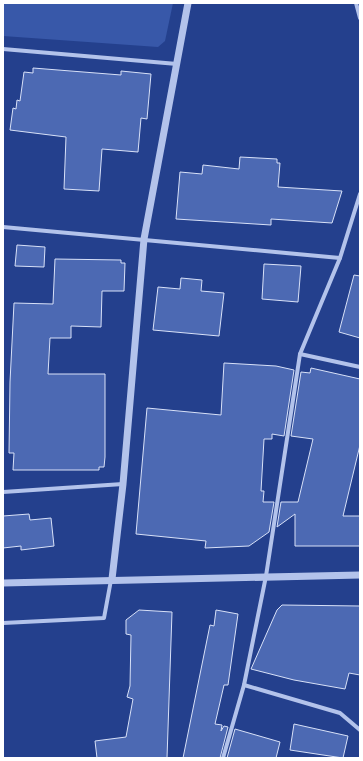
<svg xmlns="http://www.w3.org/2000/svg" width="363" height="761" viewBox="0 0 363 761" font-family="Commissioner,sans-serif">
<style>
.green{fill:#3858a9}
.building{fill:#4c69b3;stroke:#d8e1f8}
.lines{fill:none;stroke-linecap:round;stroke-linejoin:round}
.minor{stroke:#b3c3eb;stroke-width:4}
.tertiary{stroke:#b3c3eb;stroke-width:7}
</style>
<rect width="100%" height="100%" fill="#24408d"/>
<polygon class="green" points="3,3 173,3 165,41 158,47 3,36"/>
<g class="building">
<polygon points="33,68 121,75 121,71 151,74 147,119 141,118 138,152 102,149 99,191 64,189 66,137 10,130 13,108 16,109 17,100 20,101 24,72 33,73"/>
<polygon points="240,157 277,159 277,163 280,163 278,187 342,191 332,223 271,219 271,225 176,219 180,172 202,174 203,165 239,169"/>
<polygon points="17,245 45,247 44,267 15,266"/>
<polygon points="55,259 121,260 121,263 125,263 124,291 102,291 101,327 71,326 71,338 50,338 48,374 105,374 105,457 104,467 99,467 99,470 13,470 14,453 9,453 10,382 14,303 53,304"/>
<polygon points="264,264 301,266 298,302 262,299"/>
<polygon points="354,275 360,276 360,338 339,332"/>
<polygon points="181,278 202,280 201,291 224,293 219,336 153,330 158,287 180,289"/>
<polygon points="224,363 276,366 294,370 284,436 272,434 272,439 264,439 261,491 264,491 263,502 274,502 269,532 249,546 205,548 206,541 136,534 147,408 221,415"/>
<polygon points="311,368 360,379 360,445 343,516 360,516 360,546 295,546 295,514 277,527 281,502 298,502 313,439 291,436 301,372 310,373"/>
<polygon points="29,514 30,520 51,518 54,546 21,550 21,546 3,548 3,516"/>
<polygon points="282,605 360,606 360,675 349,673 345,689 294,680 251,669 277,610"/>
<polygon points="139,610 172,612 167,758 97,758 95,741 126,737 133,699 127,697 130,686 131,635 126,634 126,620"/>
<polygon points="216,610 238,614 228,685 224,685 215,724 222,725 221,731 224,726 228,727 220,758 183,758 210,625 214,626"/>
<polygon points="294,724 348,736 343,758 290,750"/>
<polygon points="235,729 280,742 276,758 227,758"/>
</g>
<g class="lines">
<g class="minor">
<polyline points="356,3 360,18"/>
<polyline points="3,49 177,64"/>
<polyline points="3,227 340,258"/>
<polyline points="300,354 360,367"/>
<polyline points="3,492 123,484"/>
<polyline points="3,623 104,618 111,580"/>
<polyline points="244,685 340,713 360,730"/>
<polyline points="223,758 244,685 266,576 300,354 340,258 360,194"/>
</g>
<g class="tertiary">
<polyline points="112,579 123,484 144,239 188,3"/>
<polyline points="3,583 360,575"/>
</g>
</g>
<rect width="363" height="761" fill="none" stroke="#ffffff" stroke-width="8"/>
</svg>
